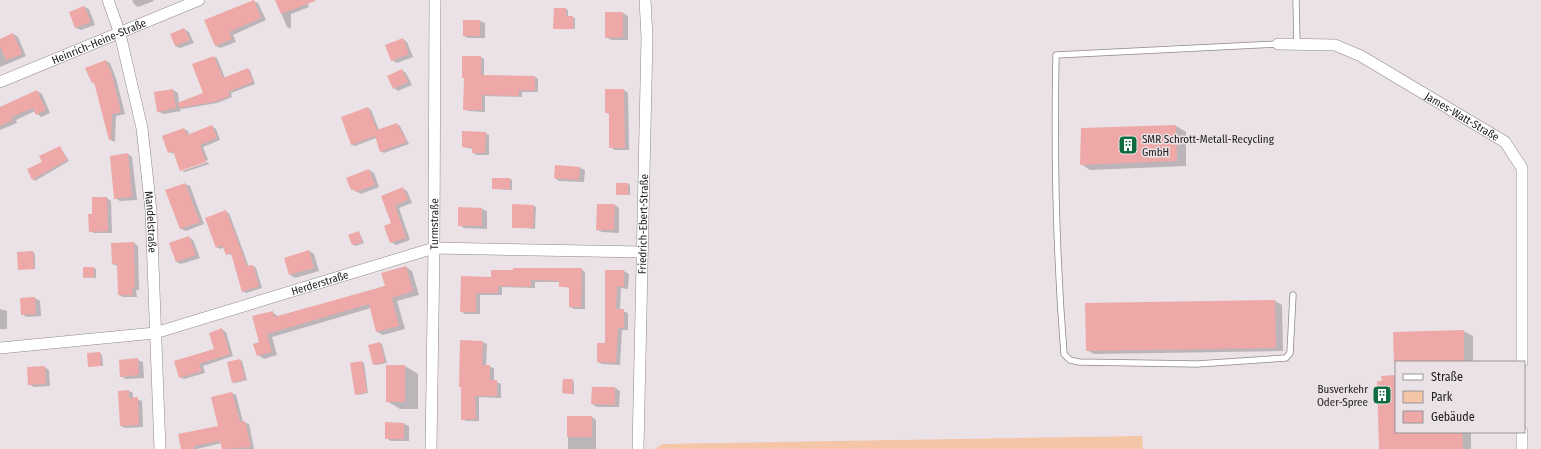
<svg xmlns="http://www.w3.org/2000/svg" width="1541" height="449" viewBox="0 0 1541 449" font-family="'Fira Sans Condensed',sans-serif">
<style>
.green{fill:#f5c5a7}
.shadow{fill:#0003}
.building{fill:#eea8a7}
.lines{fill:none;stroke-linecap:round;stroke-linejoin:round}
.service-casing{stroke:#8f888b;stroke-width:7}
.minor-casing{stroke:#8f888b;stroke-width:12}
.service{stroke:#fff;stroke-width:5.5}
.minor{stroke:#fff;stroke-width:11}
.labels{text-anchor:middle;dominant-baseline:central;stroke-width:3;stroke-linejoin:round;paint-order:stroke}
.street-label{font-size:11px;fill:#232021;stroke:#eae2e6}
.poi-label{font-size:11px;fill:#232021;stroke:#eae2e6;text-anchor:start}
</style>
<rect width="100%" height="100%" fill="#eae2e6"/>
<polygon class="green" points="1142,436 1143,449 654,449 663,444"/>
<g class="shadow">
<polygon points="132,0 153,0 154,1 138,7 134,4"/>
<polygon points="276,0 306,0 309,7 291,14 291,29 287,27"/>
<polygon points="253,1 258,3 266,20 233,35 236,42 220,48 216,46"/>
<polygon points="84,7 89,9 95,25 81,30 76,28 70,12"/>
<polygon points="566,9 568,10 568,17 575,18 575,29 554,28"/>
<polygon points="606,13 623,13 628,16 628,40 611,40 606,37"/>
<polygon points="480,21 485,23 485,38 468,38 464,36"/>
<polygon points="184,29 189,32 194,43 180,48 175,46"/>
<polygon points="13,34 18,37 26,56 0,67 0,40"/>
<polygon points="403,39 407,42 413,57 397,63 392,60"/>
<polygon points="214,57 217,58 225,78 247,69 250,70 255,84 231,93 232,97 217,103 182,109 180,108 181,111 163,114 158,111 173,90 178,93 179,104 204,94"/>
<polygon points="463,57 481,57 484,59 484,76 535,77 538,79 538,92 522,92 522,97 485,96 485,112 468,111 464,109 465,79 463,77"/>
<polygon points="106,61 110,63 116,78 125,114 116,116 115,142 110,140 95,84 93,83"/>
<polygon points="402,70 406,73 412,85 398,91 394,88"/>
<polygon points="624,90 628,93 629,150 615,150 610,147 610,115 606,112"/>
<polygon points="37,91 42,94 50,113 41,117 35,111 16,120 17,123 0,130 0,107"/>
<polygon points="368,108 371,110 379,130 397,124 400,126 409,144 384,153 381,151 376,138 355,146 352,145"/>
<polygon points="212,126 216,129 220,140 203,147 208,160 181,170 175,154 169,152 184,129 188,131 189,135"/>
<polygon points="1176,126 1186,132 1186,166 1090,170 1081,164 1082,129"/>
<polygon points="485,133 489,135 489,155 476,155 473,152 473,149 463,147"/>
<polygon points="60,147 69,161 35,181 33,179 28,170 43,162 40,156"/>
<polygon points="128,154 132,157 137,200 120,201 115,198"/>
<polygon points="208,162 209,164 185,172 182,171"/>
<polygon points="555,166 580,168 585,170 584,182 559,181 555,178"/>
<polygon points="369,170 374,173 379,187 361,194 352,189"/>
<polygon points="510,179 512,180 512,190 493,189"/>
<polygon points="185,184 190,186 204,224 186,231 181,229"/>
<polygon points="628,184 630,185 630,195 617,194"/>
<polygon points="402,188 407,191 412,203 399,208 410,240 396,245 391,242 392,224 382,196"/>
<polygon points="107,198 111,201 112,233 94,233 90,231"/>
<polygon points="615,205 619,208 619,233 602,232 597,230"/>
<polygon points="534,206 536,207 535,229 513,227"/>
<polygon points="459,208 482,209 487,211 487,229 464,228 459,225"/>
<polygon points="225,212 229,213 249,267 253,266 256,268 262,288 246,293 242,291 232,255 227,254 224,247 220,249 217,247"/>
<polygon points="359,232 364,243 355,246 353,244"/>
<polygon points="189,237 193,240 200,258 181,264 176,262"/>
<polygon points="134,243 138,246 139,290 136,290 137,297 123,297 119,295 118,266 112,264"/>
<polygon points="309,251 314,254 319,271 295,278 290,275"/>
<polygon points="33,252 35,254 35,269 19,269"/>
<polygon points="406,267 412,271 419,295 397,301 405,329 383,335 377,332 371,308 272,337 277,355 264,359 258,355 260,343 272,312 279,317 386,286"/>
<polygon points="94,268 96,269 96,278 84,277"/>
<polygon points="581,269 585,272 585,309 574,309 570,307 570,288 560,286 560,282 535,282 535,288 502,287 502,295 480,295 480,314 465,314 461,311 462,277 492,278"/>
<polygon points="606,271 624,271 629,274 628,289 621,288 620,310 628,313 628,330 622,330 620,365 602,364 598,362 606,344"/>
<polygon points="35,298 40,301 41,316 27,317 22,314"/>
<polygon points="1275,301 1282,305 1283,351 1094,354 1087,350"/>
<polygon points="0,309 7,311 7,329 0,329"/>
<polygon points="221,329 226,332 233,356 203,366 205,373 184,379 180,377 215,349"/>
<polygon points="1463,331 1473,336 1473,362 1396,362 1396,432 1471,432 1471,449 1380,449 1395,376 1394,333"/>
<polygon points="482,342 487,344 486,366 494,368 494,381 501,384 501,398 479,397 479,421 466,421 462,419"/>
<polygon points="380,343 382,344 387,363 376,365 374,364"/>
<polygon points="100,353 102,355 103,366 89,366 88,354"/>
<polygon points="138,360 143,362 144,378 126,379 121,376"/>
<polygon points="240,360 242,361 247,380 235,383 233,382"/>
<polygon points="362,362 364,363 368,393 358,395 356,394"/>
<polygon points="405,366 418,374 418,409 400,409 387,401"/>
<polygon points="44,367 49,370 50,386 34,387 29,384"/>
<polygon points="572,380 574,382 574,394 563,393"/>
<polygon points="615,388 620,391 619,407 597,407 592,404"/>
<polygon points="129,391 133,393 133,398 142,401 143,427 125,428 121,426"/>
<polygon points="232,393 236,395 243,422 249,424 254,449 223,449 222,443 197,449 182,449 220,427"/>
<polygon points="568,417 592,417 596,420 596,449 568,449"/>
<polygon points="386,423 404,424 409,426 409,441 391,441 386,438"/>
</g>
<g class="building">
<polygon points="254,0 261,18 229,32 232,39 215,46 204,20"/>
<polygon points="275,0 315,0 315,1 281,14"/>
<polygon points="84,6 91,22 75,28 69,12"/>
<polygon points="554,8 566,8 566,16 573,16 573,29 553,29"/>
<polygon points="605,12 623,12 623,37 605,38"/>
<rect x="463" y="20" width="17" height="16"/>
<polygon points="184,28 190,40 175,46 170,34"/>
<polygon points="13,33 22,54 6,60 0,46 0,39"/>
<polygon points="403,38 409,54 391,61 385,45"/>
<polygon points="214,56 223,78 248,68 253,82 228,92 230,96 214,102 179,108 177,103 203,93 192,64"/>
<polygon points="462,56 481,56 481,75 535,76 535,91 519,90 519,96 482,95 482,110 463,110 464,78 462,78"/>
<polygon points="106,60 112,75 121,112 112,114 111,140 109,140 94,82 92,83 85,68"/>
<polygon points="402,69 408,82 393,89 387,76"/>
<polygon points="173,89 176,108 157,112 154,92"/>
<polygon points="605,89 624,89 625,148 609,148 609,113 605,113"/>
<polygon points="37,90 46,110 36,115 33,108 11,117 13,120 0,126 0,107"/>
<polygon points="368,107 377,130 397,123 407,142 380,152 375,136 351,145 341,117"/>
<polygon points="212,125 217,138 200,145 206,162 180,171 173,151 168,153 162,136 184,128 187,135"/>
<polygon points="1176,125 1177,161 1080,165 1081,128"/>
<polygon points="462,131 486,132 485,153 472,153 472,148 462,147"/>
<polygon points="60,146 67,160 32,180 27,169 42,162 39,156"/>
<polygon points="128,153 132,197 114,199 110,156"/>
<polygon points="555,165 580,167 579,180 554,178"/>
<polygon points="369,169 375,185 355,192 354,189 351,190 346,178"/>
<rect x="492" y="178" width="18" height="11"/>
<polygon points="185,183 200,222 180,229 165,190"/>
<rect x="616" y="183" width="12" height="12"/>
<polygon points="403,187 408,200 395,205 406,238 390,243 384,226 391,223 381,196"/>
<polygon points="92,197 107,197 108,231 89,232 88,214 92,214"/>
<polygon points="512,204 534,205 533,228 512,228"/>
<polygon points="597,204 615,204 614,230 596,230"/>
<polygon points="458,207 482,208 482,226 458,226"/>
<polygon points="226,210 247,266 253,265 259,286 242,292 231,253 226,255 222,245 216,248 205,218"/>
<polygon points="359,231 362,242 352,245 348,235"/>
<polygon points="189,236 196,255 176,262 169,243"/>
<polygon points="134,242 135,288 132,288 133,295 118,295 117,264 112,264 111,243"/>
<polygon points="309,250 314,268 289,275 284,258"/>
<polygon points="33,251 34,269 18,270 17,252"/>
<polygon points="406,266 413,291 392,298 399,326 376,332 369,304 267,334 272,352 257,356 253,344 259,342 252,316 273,311 274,317 385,286 381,273"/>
<polygon points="83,267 94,267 94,277 83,278"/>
<polygon points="513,268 582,268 581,307 569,307 569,287 559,287 559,281 531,280 531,287 498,286 498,293 476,293 476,312 460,312 461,276 491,277 491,270 513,270"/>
<polygon points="605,270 624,270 624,287 617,286 616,309 624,309 624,328 618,328 616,363 597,362 597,343 605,343"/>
<polygon points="35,297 36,314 21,315 20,298"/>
<polygon points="1275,300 1276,348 1086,351 1085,303"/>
<polygon points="222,328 230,354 199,364 202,371 179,378 174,361 214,349 209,333"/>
<polygon points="1464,330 1464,362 1394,362 1393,332"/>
<polygon points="460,340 483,341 482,365 490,365 490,380 497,380 497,396 475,396 476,419 461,420 461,387 459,387"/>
<polygon points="380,342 385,362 373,365 368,345"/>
<polygon points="100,352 101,366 88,367 87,353"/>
<polygon points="138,358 139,375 120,377 119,360"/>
<polygon points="240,359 245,379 232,383 227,362"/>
<polygon points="362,361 367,392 355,395 350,363"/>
<rect x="386" y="365" width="19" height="37"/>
<polygon points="45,366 46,384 28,385 27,367"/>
<polygon points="1396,375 1396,432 1462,432 1463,449 1379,449 1377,381 1382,381 1381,376"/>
<polygon points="563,379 573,379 572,394 562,393"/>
<polygon points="592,387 615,387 615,405 591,404"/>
<polygon points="129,390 129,398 138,397 139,425 120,426 118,391"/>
<polygon points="232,392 240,422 245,421 251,447 222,449 220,441 194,446 194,449 181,449 178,434 218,426 211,397"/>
<rect x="567" y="416" width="25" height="21"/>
<polygon points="385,422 404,423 404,439 385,439"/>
</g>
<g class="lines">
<g class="service-casing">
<g id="service">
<polyline points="1296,0 1297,44"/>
<path d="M1278,44L1056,55C1054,154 1056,255 1064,354L1070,360L1079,362L1197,364L1286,358L1290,353L1293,295"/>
</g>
</g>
<g class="minor-casing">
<g id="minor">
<path id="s1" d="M108,0L120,34L142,128L151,211L160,449"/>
<path id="s2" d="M1278,44L1335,45L1361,56L1505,142L1522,168V362"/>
<path id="s3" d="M0,82L199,0"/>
<path id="s4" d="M0,348L155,333L434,248L642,252"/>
<path id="s5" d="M431,449L434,248L435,0"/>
<path id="s6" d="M638,449L647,37L645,0"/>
<polyline points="1522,449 1522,432"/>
</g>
</g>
<use href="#service" class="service"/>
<use href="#minor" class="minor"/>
</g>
<defs>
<g id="building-square" transform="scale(1)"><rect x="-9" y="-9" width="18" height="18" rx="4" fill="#0f6c41" stroke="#eae2e6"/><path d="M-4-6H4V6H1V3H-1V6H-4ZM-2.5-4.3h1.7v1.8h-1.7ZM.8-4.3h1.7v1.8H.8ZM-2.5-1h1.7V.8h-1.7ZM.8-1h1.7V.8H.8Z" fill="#fff"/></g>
</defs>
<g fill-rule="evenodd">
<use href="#building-square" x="1128" y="145"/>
<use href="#building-square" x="1382" y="395"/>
</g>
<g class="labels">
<g class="street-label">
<text stroke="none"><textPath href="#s3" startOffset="107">Heinrich-Heine-Straße</textPath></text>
<text stroke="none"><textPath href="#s2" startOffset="203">James-Watt-Straße</textPath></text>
<text stroke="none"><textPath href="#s1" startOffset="227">Mandelstraße</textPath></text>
<text stroke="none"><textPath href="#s6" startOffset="225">Friedrich-Ebert-Straße</textPath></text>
<text stroke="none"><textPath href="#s5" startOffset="225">Turmstraße</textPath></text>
<text stroke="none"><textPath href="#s4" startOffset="328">Herderstraße</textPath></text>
</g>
<g class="poi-label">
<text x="1142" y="139">SMR Schrott-Metall-Recycling<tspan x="1142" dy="13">GmbH</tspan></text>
<text x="1368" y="389" text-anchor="end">Busverkehr<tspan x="1368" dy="13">Oder-Spree</tspan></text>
</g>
</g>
<rect x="1395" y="361" width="130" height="72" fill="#eae2e6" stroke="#9a9497"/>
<rect x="1403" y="374" width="20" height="6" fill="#ffffff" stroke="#9a9497"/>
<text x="1431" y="381" font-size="12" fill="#232021">Straße</text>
<rect x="1403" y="391" width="20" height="12" fill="#f5c5a7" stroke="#9a9497"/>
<text x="1431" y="401" font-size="12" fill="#232021">Park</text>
<rect x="1403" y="411" width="20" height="12" fill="#eea8a7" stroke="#9a9497"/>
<text x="1431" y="421" font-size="12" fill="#232021">Gebäude</text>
</svg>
